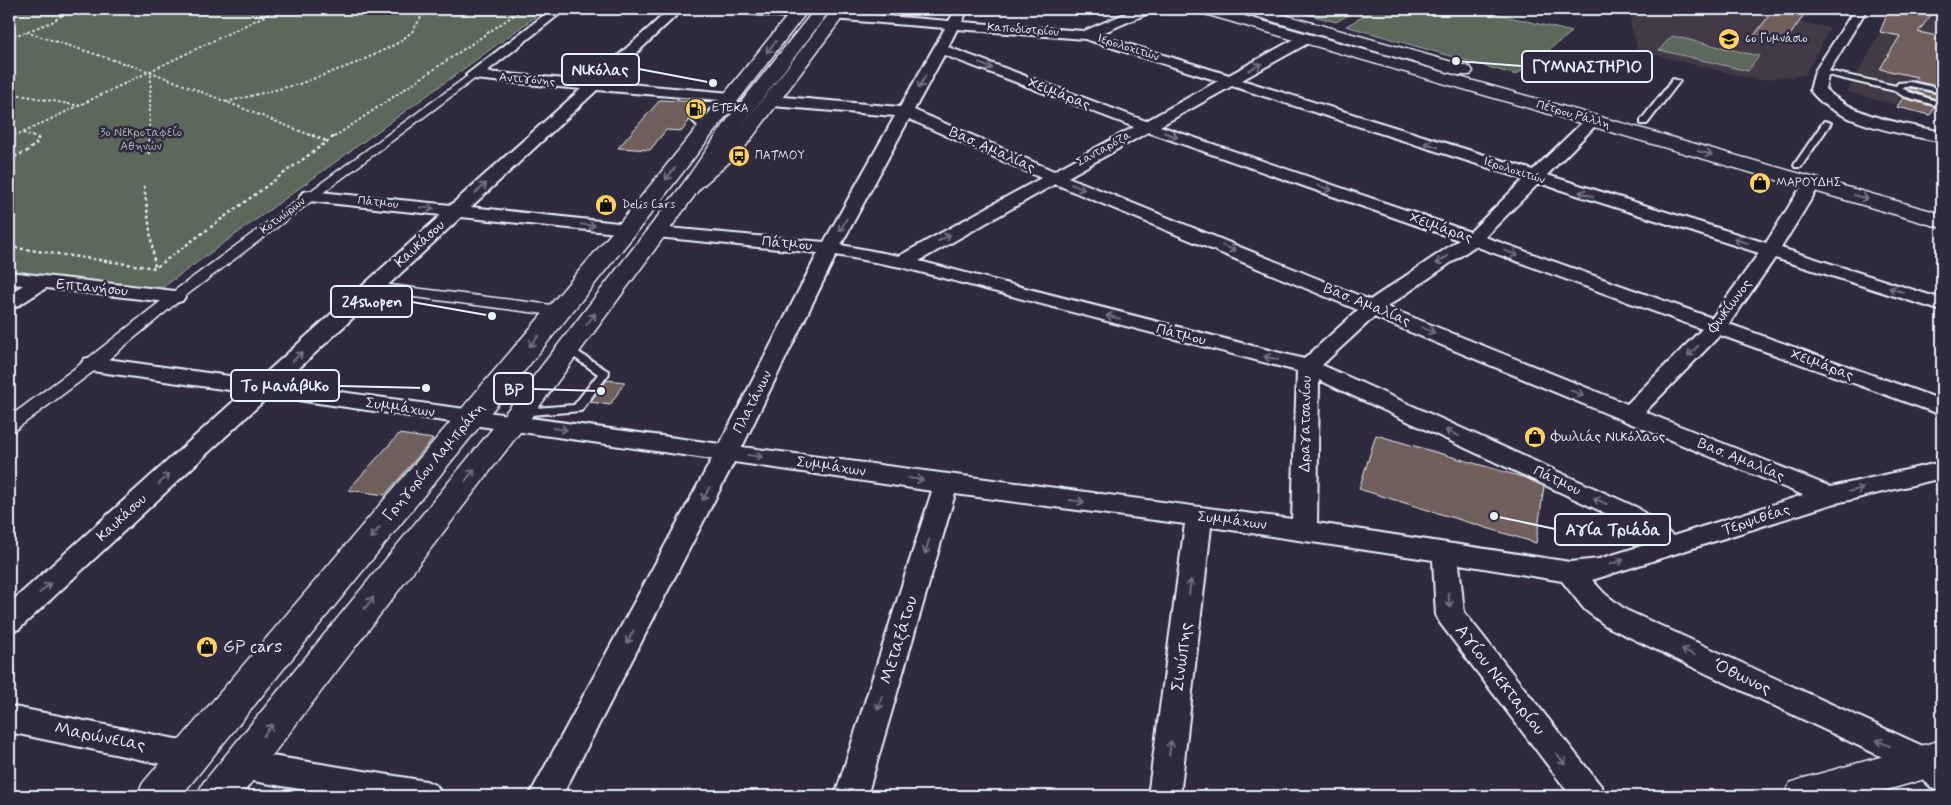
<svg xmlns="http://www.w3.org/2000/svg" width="1951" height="805" viewBox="0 0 1951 805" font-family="Mynerve,sans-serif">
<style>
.built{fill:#423a46}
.green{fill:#5c675b;stroke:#a2acaa}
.building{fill:#6f5e5c;stroke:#e8f1f8}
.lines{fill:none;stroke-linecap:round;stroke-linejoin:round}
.service-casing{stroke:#e8f1f8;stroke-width:4}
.pedestrian-casing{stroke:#e8f1f8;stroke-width:3}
.minor-casing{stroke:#e8f1f8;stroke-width:4}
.secondary-casing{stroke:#e8f1f8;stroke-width:3}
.primary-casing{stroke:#e8f1f8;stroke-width:3}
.path-far1{stroke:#e8f1f8;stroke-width:2;stroke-dasharray:2.5 2.5;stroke-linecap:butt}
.path{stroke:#e8f1f8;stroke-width:2.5;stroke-dasharray:3 3;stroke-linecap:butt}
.service{fill:#2f2a3d;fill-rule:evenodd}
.pedestrian{fill:#2f2a3d;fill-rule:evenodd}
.minor{fill:#2f2a3d;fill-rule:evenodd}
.secondary{fill:#2f2a3d;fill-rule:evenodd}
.primary{fill:#2f2a3d;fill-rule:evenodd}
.oneway{stroke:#70707e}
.labels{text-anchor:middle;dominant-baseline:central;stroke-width:5;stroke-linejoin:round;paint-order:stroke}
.far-street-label{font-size:12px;fill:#e8f1f8;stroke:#2f2a3d}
.far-poi-label{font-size:12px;fill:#e8f1f8;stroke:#2f2a3d;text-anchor:start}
.far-park-label{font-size:12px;fill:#b0bab9;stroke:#2f2a3d}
.street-label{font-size:15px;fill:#e8f1f8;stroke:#2f2a3d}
.poi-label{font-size:15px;fill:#e8f1f8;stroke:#2f2a3d;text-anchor:start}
.near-street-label{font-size:18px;fill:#e8f1f8;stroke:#2f2a3d}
.near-poi-label{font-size:18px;fill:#e8f1f8;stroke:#2f2a3d;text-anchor:start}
.leader{fill:none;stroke:#e8f1f8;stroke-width:2}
.callout-dot{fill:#e8f1f8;stroke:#2f2a3d;stroke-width:2}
.callout{fill:#2f2a3d;stroke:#e8f1f8;stroke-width:2}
.callout-label{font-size:16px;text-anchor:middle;font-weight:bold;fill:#e8f1f8}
</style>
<rect width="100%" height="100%" fill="#2f2a3d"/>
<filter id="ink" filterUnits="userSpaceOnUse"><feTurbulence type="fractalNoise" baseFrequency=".02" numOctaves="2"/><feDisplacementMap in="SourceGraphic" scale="10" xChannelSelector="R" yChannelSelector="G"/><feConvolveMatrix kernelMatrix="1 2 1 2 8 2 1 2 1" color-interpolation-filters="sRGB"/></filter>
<g filter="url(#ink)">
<g class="built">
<polygon points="1638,9 1742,9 1830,28 1805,75 1758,80 1638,51 1630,22"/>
<polygon points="1894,9 1942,15 1942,117 1847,92"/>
</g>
<g class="green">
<polygon points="9,9 546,9 155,293 9,271"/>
<polygon points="1287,9 1375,9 1364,15 1354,12 1336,22"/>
<polygon points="1376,9 1477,9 1572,32 1516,75 1346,26"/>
<polygon points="1672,36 1759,56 1748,71 1659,50"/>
</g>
<g class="building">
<polygon points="1774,9 1808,9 1784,44 1753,37"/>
<polygon points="1889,9 1904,9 1931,15 1918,32 1942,37 1942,87 1914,81 1917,77 1880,69 1900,36 1880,32"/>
<polygon points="1910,88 1942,95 1939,100 1910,90"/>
<polygon points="1903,98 1935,107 1930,115 1897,107"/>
<polygon points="660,100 702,102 682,131 666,130 650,150 618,148"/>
<polygon points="607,380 625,382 610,405 590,402"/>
<polygon points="399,434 433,439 385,495 348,490"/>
<polygon points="1376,435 1526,478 1544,486 1536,543 1359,489"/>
</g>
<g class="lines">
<g class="service-casing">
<g id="service">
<polygon points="1819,69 1896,86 1898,83 1910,82 1942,89 1942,93 1910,86 1902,88 1909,92 1942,103 1942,107 1903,96 1895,91 1819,73"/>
<polygon points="1673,79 1680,81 1647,124 1641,124 1641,120"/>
<polygon points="728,99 731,99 731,103 710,107 699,119 709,127 709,131 703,131 691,119 704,103"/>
<polygon points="1824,121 1831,123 1801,167 1795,167 1794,165"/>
<polygon points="569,346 608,371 609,373 608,375 581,411 518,416 516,413 518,410 522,409 574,405 598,374 565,351 564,349 565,347"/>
</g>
</g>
<g class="pedestrian-casing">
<g id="pedestrian">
<polygon points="473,72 479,75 477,77 180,300 98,368 15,430 9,432 9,417 86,360 170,294"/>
<polygon points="373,283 560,306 568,311 560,316 368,291 365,288"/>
</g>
</g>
<g class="minor-casing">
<g id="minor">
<path d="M552,9H566L486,72L590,81L670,9H683L606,82L731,93L738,97L731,101L597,90L471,207L627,224L633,225L636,229L633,233L627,234L461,217L282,384L720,444L818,253L657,237L651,236L648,232L651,228L657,227L824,242L895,116L772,106L764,101L772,96L900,107L945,28L831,19L830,16L831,13L836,12L949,21L956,9H968L962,22L1084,31L1136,9H1152L1151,12L1098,35L1229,75L1302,35H1312L1314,38L1312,41L1242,80L1533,170L1588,117H1598L1601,120L1598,123L1547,175L1766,243L1806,179H1818L1821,183L1781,248L1942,299V311L1775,258L1729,324L1942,400V415L1720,335L1645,412L1831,487L1942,462V478L1832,504L1592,580L1605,594L1626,610L1938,753L1942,757V791L1931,787L1916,773L1606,626L1585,610L1562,581L1459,564L1464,612L1601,786L1606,796H1571L1440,623L1436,615L1433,560L1211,527L1180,796H1148L1185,524L955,494L867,796H835L932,491L734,462L562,796H529L712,459L269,396L19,629L9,632V604L244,392L92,371L84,369L81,364L84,359L92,357L258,380L441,215L309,201L303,200L300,196L303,192L309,191L451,205L581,89L473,79L466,75ZM957,29L1085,39L1218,81L1146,121L948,47ZM944,55L1134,127L1054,171L914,110ZM1232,86L1524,179L1470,232L1160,126ZM909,119L1041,178L899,256L841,245ZM1148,132L1459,240L1370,300L1068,177ZM1539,183L1759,253L1712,318L1485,237ZM1055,184L1358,310L1304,359L919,261ZM1475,246L1702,329L1627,404L1387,307ZM836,255L901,267L1297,371L1292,519L742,447ZM1374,317L1803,495L1673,536L1638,508L1322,365ZM1319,380L1620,520L1648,544L1599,559L1570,562L1317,523Z"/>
<path d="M737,9C750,9 796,5 804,14L798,18L743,13Z"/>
<path d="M1855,9H1867L1829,71L1825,89C1856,118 1902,123 1942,132V142C1903,134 1834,124 1810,90L1815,71Z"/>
<polygon points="9,272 175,291 182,293 185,297 182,301 175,303 46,288 16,307 9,309 9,294 23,285 9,284"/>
<polygon points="9,706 191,742 202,746 207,756 202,766 191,770 9,732"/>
<polygon points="241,751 426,781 437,786 442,796 341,796 241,779 230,775 225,765 230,755"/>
</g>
</g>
<g class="secondary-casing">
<g id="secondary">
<polygon points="793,9 809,9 635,234 181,796 137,796 143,783 619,224"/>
<polygon points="833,9 849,9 742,151 700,188 530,419 241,796 197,796 203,783 510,407 686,180 728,143"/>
<polygon points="1239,9 1263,9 1470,67 1473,71 1470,75 1458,75 1241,12"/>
<polygon points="1942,740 1942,774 1866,796 1784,796 1790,783 1804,778"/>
</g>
</g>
<g class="primary-casing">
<g id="primary">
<polygon points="815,9 831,9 744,123 700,188 693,190 686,188 683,184 730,116"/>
<polygon points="1196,9 1220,9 1942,214 1942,228 1198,12"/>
</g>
</g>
<g class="path-far1">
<polyline points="72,10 86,9"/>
<polyline points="26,32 151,72 315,137"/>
<polyline points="9,38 52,22 72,9"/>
<polyline points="9,93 80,106"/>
<polyline points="226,102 299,84 359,62 396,44 412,32 426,9"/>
<polyline points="23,133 34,137"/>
<polyline points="9,136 22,133 279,9"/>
<polyline points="149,137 151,72"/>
<polyline points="334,137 523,9"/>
</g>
<g class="path">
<polyline points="312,135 326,141"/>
<polyline points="9,136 12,135"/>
<polyline points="149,154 149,135"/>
<polyline points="9,159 26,152 38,142 38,138 30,135"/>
<polyline points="144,186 155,268"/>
<polyline points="9,247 155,268 336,135"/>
</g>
<use href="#service" class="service"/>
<use href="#pedestrian" class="pedestrian"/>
<use href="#minor" class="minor"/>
<use href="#secondary" class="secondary"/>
<use href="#primary" class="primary"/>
</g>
<defs><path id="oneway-shaft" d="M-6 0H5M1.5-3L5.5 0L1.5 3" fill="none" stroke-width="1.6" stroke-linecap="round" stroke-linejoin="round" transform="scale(1.25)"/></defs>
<g class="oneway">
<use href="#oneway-shaft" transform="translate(771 47) rotate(129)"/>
<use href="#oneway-shaft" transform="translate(986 66) rotate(21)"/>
<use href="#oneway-shaft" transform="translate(1255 67) rotate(-29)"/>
<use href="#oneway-shaft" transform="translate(922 82) rotate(119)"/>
<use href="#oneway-shaft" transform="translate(1171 135) rotate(19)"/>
<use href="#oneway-shaft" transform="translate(1431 145) rotate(-162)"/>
<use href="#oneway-shaft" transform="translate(1705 153) rotate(16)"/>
<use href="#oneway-shaft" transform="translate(670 174) rotate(128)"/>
<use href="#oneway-shaft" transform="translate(1078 187) rotate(22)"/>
<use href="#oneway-shaft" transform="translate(481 188) rotate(-42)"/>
<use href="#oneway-shaft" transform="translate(1325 188) rotate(19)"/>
<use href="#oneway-shaft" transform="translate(1586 194) rotate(-163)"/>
<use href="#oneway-shaft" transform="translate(1861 197) rotate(16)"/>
<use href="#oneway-shaft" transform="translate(427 208) rotate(6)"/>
<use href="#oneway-shaft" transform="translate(588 225) rotate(6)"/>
<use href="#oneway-shaft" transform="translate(843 225) rotate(119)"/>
<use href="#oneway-shaft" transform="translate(944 238) rotate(-29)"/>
<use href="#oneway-shaft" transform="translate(1741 241) rotate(-163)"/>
<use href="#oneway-shaft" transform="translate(1229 248) rotate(22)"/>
<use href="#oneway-shaft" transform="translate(1511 253) rotate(20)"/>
<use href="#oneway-shaft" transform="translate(1442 260) rotate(146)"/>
<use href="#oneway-shaft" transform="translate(1896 290) rotate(-162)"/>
<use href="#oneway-shaft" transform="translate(1113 317) rotate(-166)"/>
<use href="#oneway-shaft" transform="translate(591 319) rotate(-53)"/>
<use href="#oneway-shaft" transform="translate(1428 330) rotate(23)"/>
<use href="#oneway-shaft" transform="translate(534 341) rotate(130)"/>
<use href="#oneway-shaft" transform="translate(1693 351) rotate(135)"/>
<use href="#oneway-shaft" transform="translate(297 357) rotate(-43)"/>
<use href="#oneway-shaft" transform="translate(1271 358) rotate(-166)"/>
<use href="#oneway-shaft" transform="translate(1577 393) rotate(23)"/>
<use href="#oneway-shaft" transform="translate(560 429) rotate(8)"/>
<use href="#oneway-shaft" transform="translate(1452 433) rotate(-155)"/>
<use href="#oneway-shaft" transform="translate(755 456) rotate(8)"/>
<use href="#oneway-shaft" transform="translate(470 475) rotate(-52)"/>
<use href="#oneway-shaft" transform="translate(164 479) rotate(-43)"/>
<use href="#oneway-shaft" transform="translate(916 479) rotate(8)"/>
<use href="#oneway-shaft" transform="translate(1856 490) rotate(-13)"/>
<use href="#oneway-shaft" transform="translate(706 494) rotate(118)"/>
<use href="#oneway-shaft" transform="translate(1077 501) rotate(7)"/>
<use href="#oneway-shaft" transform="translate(1600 501) rotate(-155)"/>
<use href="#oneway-shaft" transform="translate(375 533) rotate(130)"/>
<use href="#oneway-shaft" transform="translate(927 547) rotate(107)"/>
<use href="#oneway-shaft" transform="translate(1617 562) rotate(-19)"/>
<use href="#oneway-shaft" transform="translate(1190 587) rotate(-83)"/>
<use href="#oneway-shaft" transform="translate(45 588) rotate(-43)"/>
<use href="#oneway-shaft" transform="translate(1449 600) rotate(85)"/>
<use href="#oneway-shaft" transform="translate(369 603) rotate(-52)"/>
<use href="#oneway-shaft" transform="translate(630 637) rotate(118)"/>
<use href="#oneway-shaft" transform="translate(1688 652) rotate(-155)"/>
<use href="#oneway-shaft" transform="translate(880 703) rotate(107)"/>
<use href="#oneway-shaft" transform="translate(268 730) rotate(-52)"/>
<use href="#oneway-shaft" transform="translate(1883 743) rotate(-155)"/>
<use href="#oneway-shaft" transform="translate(1170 748) rotate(-83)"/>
<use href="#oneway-shaft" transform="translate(1561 759) rotate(52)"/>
</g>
</g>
<defs>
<g id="school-disc" transform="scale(1.125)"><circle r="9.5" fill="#ffd166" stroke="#2f2a3d"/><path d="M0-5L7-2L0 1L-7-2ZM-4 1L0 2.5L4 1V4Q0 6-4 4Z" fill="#111"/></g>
<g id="fuel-disc" transform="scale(1.125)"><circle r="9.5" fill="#ffd166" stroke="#2f2a3d"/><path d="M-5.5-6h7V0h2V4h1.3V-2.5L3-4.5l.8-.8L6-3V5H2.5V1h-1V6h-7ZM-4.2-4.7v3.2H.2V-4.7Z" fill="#111"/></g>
<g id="bus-disc" transform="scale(1.125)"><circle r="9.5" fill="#ffd166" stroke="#2f2a3d"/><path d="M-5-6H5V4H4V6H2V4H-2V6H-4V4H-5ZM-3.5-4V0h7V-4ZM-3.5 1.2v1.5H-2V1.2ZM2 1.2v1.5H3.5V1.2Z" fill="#111"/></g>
<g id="shop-disc" transform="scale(1.125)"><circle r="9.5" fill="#ffd166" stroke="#2f2a3d"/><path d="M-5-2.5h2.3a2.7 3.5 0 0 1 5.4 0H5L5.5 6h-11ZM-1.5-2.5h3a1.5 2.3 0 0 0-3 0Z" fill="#111"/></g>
</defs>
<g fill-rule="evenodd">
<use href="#school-disc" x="1729" y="39"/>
<use href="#fuel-disc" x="696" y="109"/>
<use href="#bus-disc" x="739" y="156"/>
<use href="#shop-disc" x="1760" y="183"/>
<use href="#shop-disc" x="606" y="205"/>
<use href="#shop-disc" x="1535" y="437"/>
<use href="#shop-disc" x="207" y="647"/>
</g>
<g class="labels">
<g class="far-street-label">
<text transform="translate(1023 30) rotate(4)">Καποδιστρίου</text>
<text transform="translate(1128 48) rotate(18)">Ιερολοχιτών</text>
<text transform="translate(527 80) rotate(5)">Αντιγόνης</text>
<text transform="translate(1573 115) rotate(16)">Πέτρου Ράλλη</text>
<text transform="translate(1104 149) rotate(-29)">Σανταρόζα</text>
<text transform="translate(1514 171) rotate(18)">Ιερολοχιτών</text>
<text transform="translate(378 203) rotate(6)">Πάτμου</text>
<text transform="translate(283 216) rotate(-37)">Κοτυώρων</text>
</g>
<g class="far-poi-label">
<text x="1745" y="39">6ο Γυμνάσιο</text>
<text x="712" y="109">ΕΤΕΚΑ</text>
<text x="755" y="156">ΠΑΤΜΟΥ</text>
<text x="1776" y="183">ΜΑΡΟΥΔΗΣ</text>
<text x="622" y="205">Delis Cars</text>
</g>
<g class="far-park-label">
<text x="141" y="133">3ο Νεκροταφείο<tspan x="141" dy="14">Αθηνών</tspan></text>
</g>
<g class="street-label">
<text transform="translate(1059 94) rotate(21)">Χειμάρας</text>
<text transform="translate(992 150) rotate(24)">Βασ. Αμαλίας</text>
<text transform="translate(1441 228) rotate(19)">Χειμάρας</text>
<text transform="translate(420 244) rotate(-43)">Καυκάσου</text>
<text transform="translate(787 244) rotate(5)">Πάτμου</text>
<text transform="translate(92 288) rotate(6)">Επτανήσου</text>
<text transform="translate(1367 305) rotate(22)">Βασ. Αμαλίας</text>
<text transform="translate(1730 306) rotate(-53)">Φωκίωνος</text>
<text transform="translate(1181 335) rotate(14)">Πάτμου</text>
<text transform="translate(1822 365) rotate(20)">Χειμάρας</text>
<text transform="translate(753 402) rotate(-63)">Πλατάνων</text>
<text transform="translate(400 408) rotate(8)">Συμμάχων</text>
<text transform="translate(1306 424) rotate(-89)">Δραγατσανίου</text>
<text transform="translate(1741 460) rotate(22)">Βασ. Αμαλίας</text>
<text transform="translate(434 462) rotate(-50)">Γρηγορίου Λαμπράκη</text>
<text transform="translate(831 467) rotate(8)">Συμμάχων</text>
<text transform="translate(1557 481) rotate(25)">Πάτμου</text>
<text transform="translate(122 518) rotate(-43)">Καυκάσου</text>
<text transform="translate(1756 520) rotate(-18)">Τερψιθέας</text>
<text transform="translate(1232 521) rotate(7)">Συμμάχων</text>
</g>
<g class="poi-label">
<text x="1551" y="437">Φωλιάς Νικόλαος</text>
</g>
<g class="near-street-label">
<text transform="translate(899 640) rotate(-73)">Μεταξάτου</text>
<text transform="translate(1182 657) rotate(-83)">Σινώπης</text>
<text transform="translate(1742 677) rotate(25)">Όθωνος</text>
<text transform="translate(1500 680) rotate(52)">Αγίου Νεκταρίου</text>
<text transform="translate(100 737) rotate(11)">Μαρώνειας</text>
</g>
<g class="near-poi-label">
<text x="223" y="647">GP cars</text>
</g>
</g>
<path class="leader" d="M1456 61L1522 66M713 83L639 69M492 316L412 302M426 388L339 386M601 391L533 389M1494 516L1555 529"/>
<g class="callout-dot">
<circle cx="1456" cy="61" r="5"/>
<circle cx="713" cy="83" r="5"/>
<circle cx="492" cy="316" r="5"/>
<circle cx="426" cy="388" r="5"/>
<circle cx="601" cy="391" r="5"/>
<circle cx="1494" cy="516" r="5"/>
</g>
<g class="callout">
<rect x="1522" y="51" width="130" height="31" rx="5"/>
<rect x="562" y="54" width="77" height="31" rx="5"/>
<rect x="331" y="286" width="81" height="31" rx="5"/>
<rect x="231" y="370" width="108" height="31" rx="5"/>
<rect x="494" y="373" width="39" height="31" rx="5"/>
<rect x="1555" y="514" width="115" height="31" rx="5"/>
</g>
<g class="callout-label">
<text x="1587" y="72">ΓΥΜΝΑΣΤΗΡΙΟ</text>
<text x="600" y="75">Νικόλας</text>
<text x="372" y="307">24shopen</text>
<text x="285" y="391">Το μανάβικο</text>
<text x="514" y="395">BP</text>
<text x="1613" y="535">Αγία Τριάδα</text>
</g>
<rect width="1951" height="805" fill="none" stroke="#2f2a3d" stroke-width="30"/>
<rect x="15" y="15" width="1921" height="775" fill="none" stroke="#e8f1f8" stroke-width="2" filter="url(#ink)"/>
</svg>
